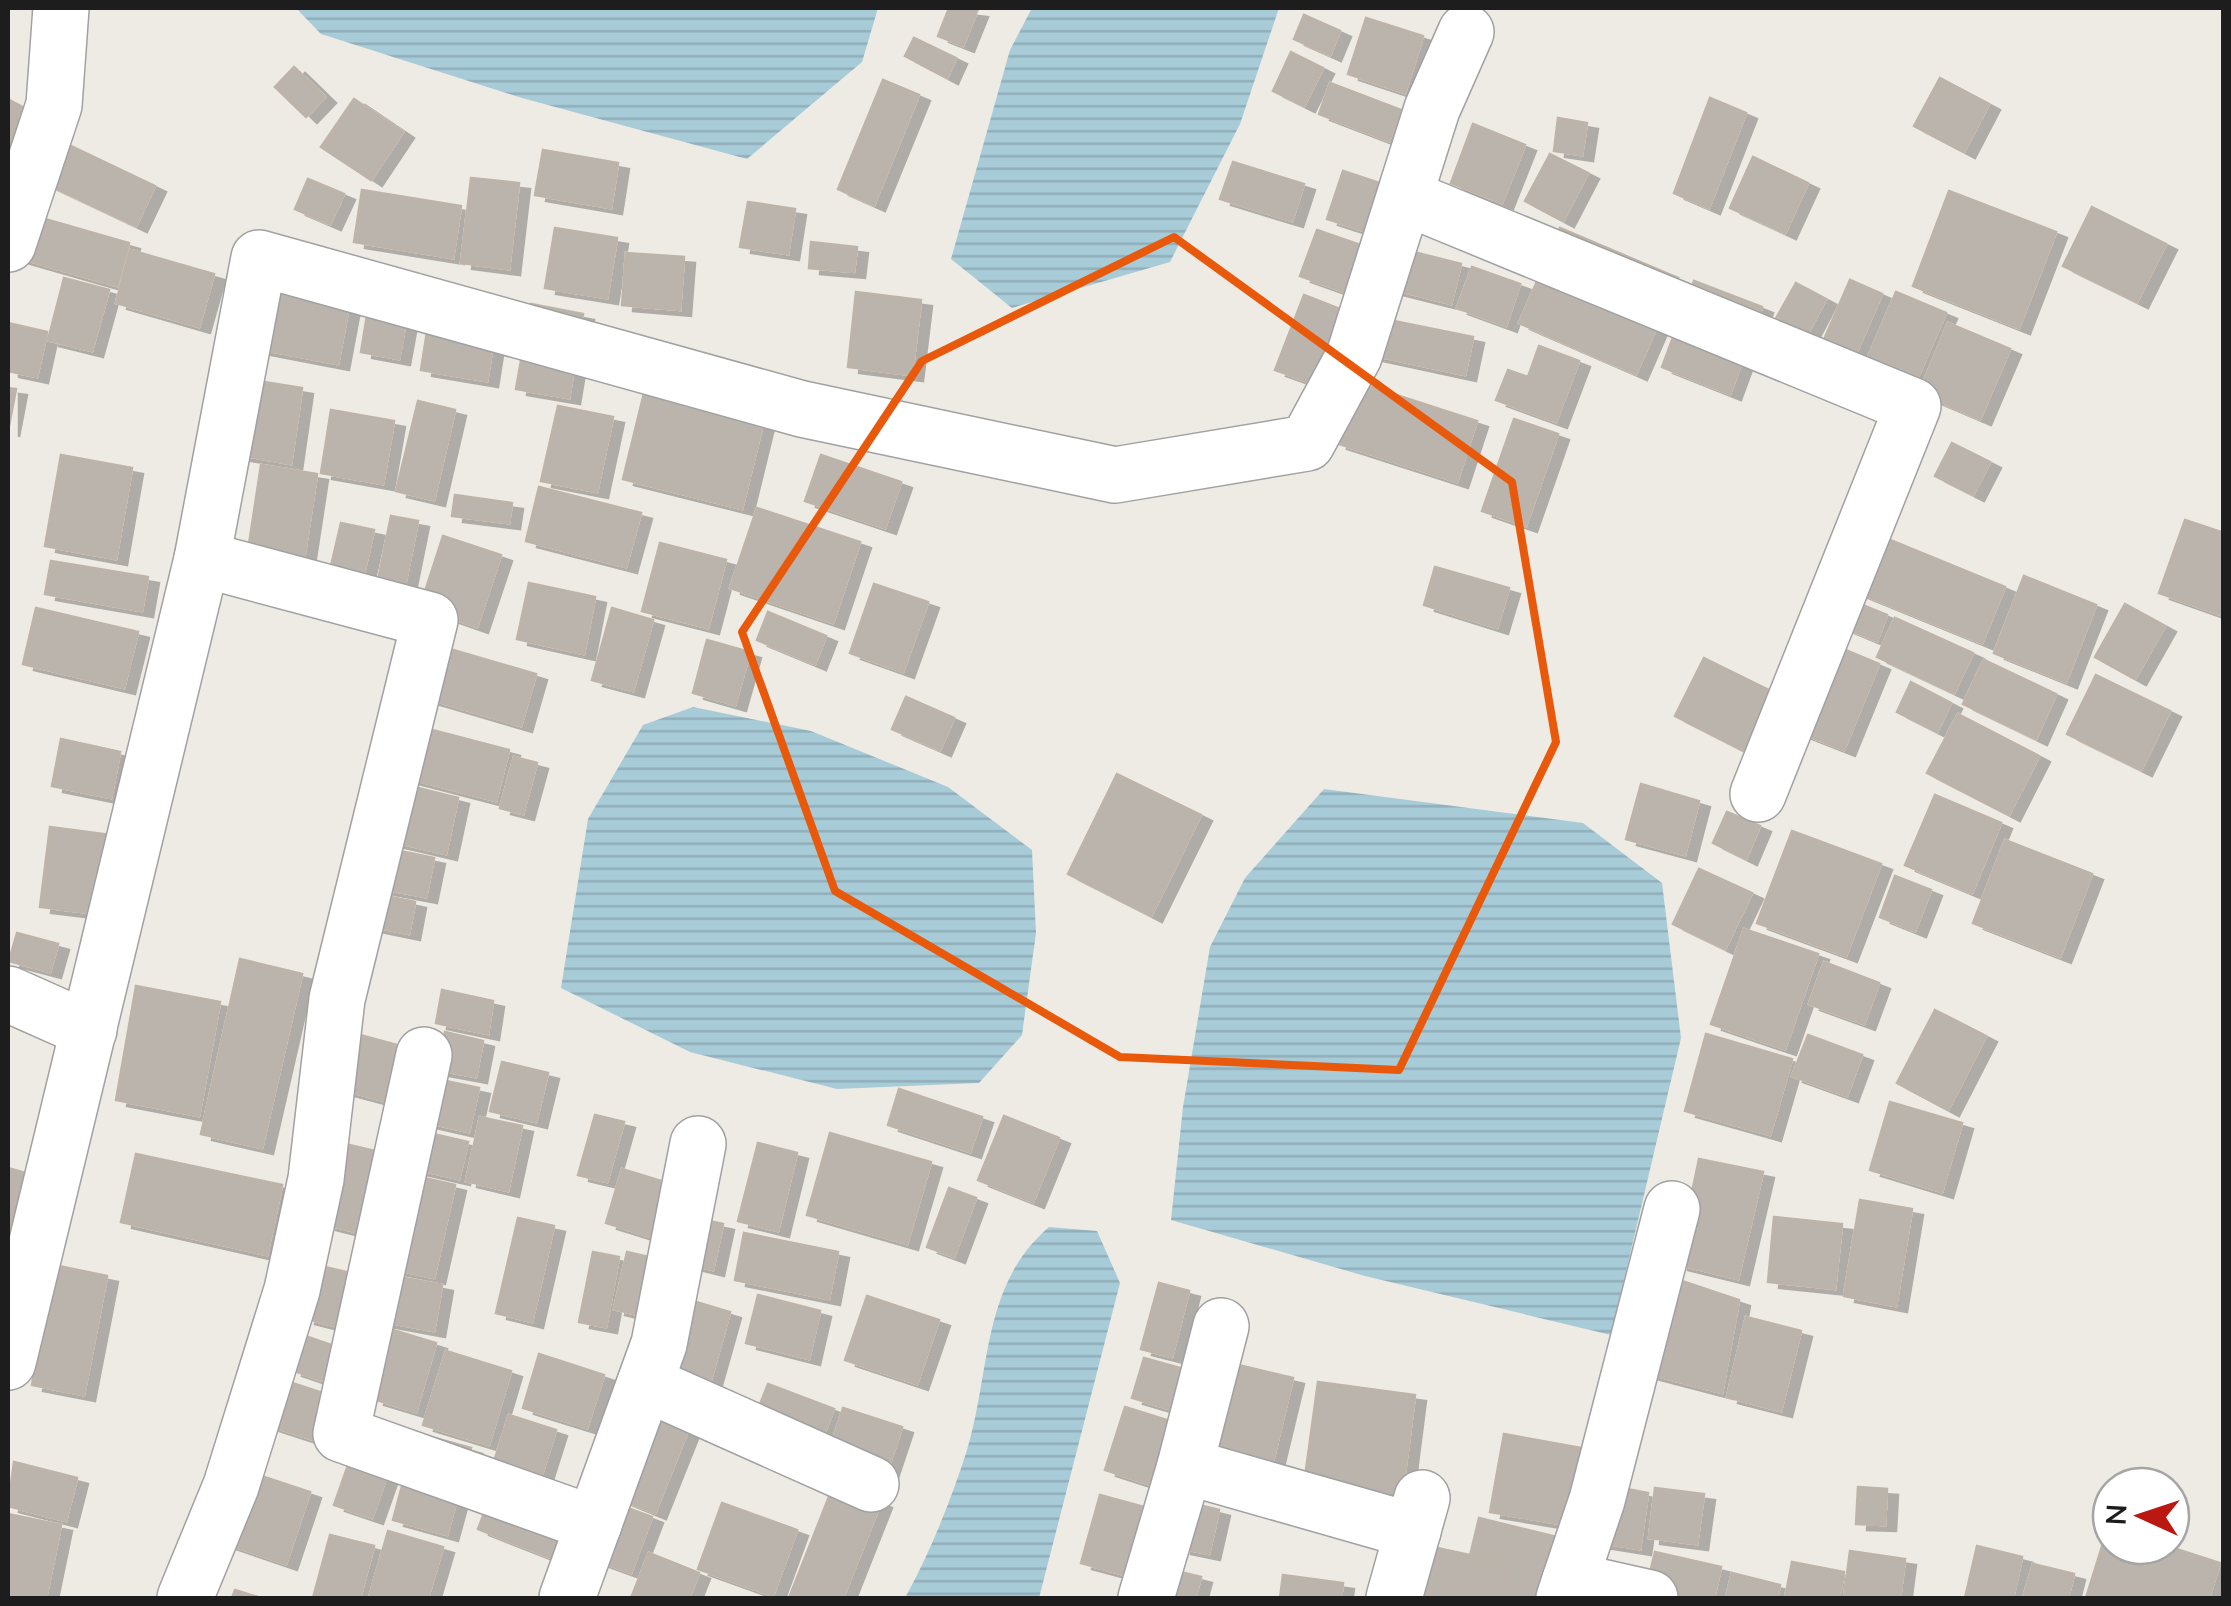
<svg xmlns="http://www.w3.org/2000/svg" width="2231" height="1606" viewBox="0 0 2231 1606" font-family="Mulish,sans-serif">
<style>
.water{fill:url(#water-rules)}
.building{fill:#bab4ad;stroke:#beb3a8;stroke-width:2.5;filter:url(#shadow)}
.lines{fill:none;stroke-linecap:round;stroke-linejoin:round}
.minor-casing{stroke:#a1a1a1;stroke-width:58}
.minor{stroke:#fff;stroke-width:55}
.marked{fill:none;stroke:#e8590c;stroke-width:8;stroke-linejoin:round}
</style>
<defs>
<pattern id="water-rules" width="6" height="5" patternUnits="userSpaceOnUse" patternTransform="scale(2.5)"><rect width="6" height="5" fill="#a8cbd8"/><path d="M0 2.5h6" fill="none" stroke="#90aeb9"/></pattern>
<filter id="shadow"><feDropShadow dx="11" dy="6" stdDeviation="0" flood-color="#0004"/></filter>
</defs>
<rect width="100%" height="100%" fill="#eeebe4"/>
<g class="water">
<polygon points="296,8 878,8 862,62 747,159 522,98 321,34"/>
<polygon points="1032,8 1279,8 1240,124 1170,262 1012,308 951,259 1010,50"/>
<polygon points="693,707 811,731 948,787 1032,850 1036,933 1022,1035 979,1083 837,1089 690,1052 561,988 588,819 643,725"/>
<polygon points="1324,789 1583,823 1662,883 1681,1038 1611,1335 1365,1276 1171,1220 1183,1107 1210,947 1245,878"/>
<path d="M1049,1227L1097,1231L1120,1283L1039,1598H905C930,1553 951,1500 967,1450C991,1371 981,1285 1049,1227Z"/>
</g>
<g class="building">
<polygon points="949,8 977,11 963,46 938,36"/>
<polygon points="1304,15 1340,31 1330,55 1294,39"/>
<polygon points="1366,18 1423,36 1405,93 1348,74"/>
<polygon points="914,38 956,58 947,78 905,56"/>
<polygon points="1291,52 1323,68 1304,106 1273,91"/>
<polygon points="294,67 325,97 306,117 275,87"/>
<polygon points="1940,78 1989,104 1964,152 1914,126"/>
<polygon points="883,80 919,95 874,205 838,189"/>
<polygon points="1330,83 1401,110 1389,141 1319,114"/>
<polygon points="1710,98 1746,113 1709,208 1674,193"/>
<polygon points="8,99 36,115 8,168"/>
<polygon points="354,99 403,132 371,180 321,147"/>
<polygon points="1558,118 1587,123 1582,155 1554,151"/>
<polygon points="1473,124 1525,145 1502,203 1451,183"/>
<polygon points="56,139 155,186 136,226 38,180"/>
<polygon points="543,150 618,163 611,208 535,195"/>
<polygon points="1550,154 1588,173 1563,221 1525,201"/>
<polygon points="1753,157 1808,183 1785,233 1730,208"/>
<polygon points="1233,162 1304,184 1292,221 1220,199"/>
<polygon points="1343,171 1383,184 1367,232 1327,219"/>
<polygon points="471,178 519,183 509,269 461,263"/>
<polygon points="308,179 344,194 330,224 295,209"/>
<polygon points="362,190 461,206 453,258 354,242"/>
<polygon points="1949,191 2056,232 2019,328 1913,286"/>
<polygon points="748,202 795,209 788,254 740,247"/>
<polygon points="2092,207 2166,244 2137,302 2063,266"/>
<polygon points="31,215 129,243 117,286 19,258"/>
<polygon points="555,228 617,238 607,298 545,288"/>
<polygon points="1560,228 1678,278 1636,374 1519,323"/>
<polygon points="1317,230 1372,249 1356,296 1300,276"/>
<polygon points="811,242 857,247 854,272 809,268"/>
<polygon points="1398,248 1461,264 1451,304 1388,288"/>
<polygon points="130,250 214,274 199,327 116,303"/>
<polygon points="626,253 684,257 680,310 622,305"/>
<polygon points="1472,267 1520,284 1506,326 1457,308"/>
<polygon points="64,278 109,290 92,351 48,340"/>
<polygon points="1850,280 1882,294 1854,358 1822,344"/>
<polygon points="1694,281 1762,307 1730,394 1662,367"/>
<polygon points="1796,283 1826,299 1801,346 1770,329"/>
<polygon points="273,285 350,300 338,364 260,349"/>
<polygon points="856,292 921,300 912,375 848,367"/>
<polygon points="1896,292 1946,313 1916,381 1867,360"/>
<polygon points="1304,295 1345,311 1317,385 1275,370"/>
<polygon points="370,297 409,304 399,359 361,352"/>
<polygon points="531,304 583,314 569,398 516,389"/>
<polygon points="431,306 497,318 487,381 421,370"/>
<polygon points="1379,318 1473,337 1465,375 1372,355"/>
<polygon points="8,323 47,332 37,377 8,371"/>
<polygon points="1948,323 2010,349 1980,419 1919,393"/>
<polygon points="1539,346 1579,361 1556,422 1496,400 1508,370 1528,377"/>
<polygon points="252,380 302,388 291,464 240,455"/>
<polygon points="1356,382 1477,421 1457,482 1336,443"/>
<polygon points="8,388 16,389 8,431"/>
<polygon points="644,393 763,423 742,509 623,479"/>
<polygon points="418,401 455,410 434,500 396,491"/>
<polygon points="558,406 613,417 597,492 541,481"/>
<polygon points="331,410 394,421 383,484 321,473"/>
<polygon points="1514,419 1558,434 1526,526 1482,511"/>
<polygon points="1952,443 1990,462 1973,495 1935,476"/>
<polygon points="61,455 132,468 116,559 45,546"/>
<polygon points="821,455 901,482 885,528 805,501"/>
<polygon points="261,465 317,474 302,572 246,564"/>
<polygon points="539,487 641,513 626,567 526,541"/>
<polygon points="455,495 512,503 509,523 452,516"/>
<polygon points="757,508 860,542 833,623 730,588"/>
<polygon points="391,516 418,521 404,590 377,585"/>
<polygon points="2185,520 2224,533 2224,616 2159,593"/>
<polygon points="341,523 374,530 361,586 328,579"/>
<polygon points="1873,533 2005,587 1982,643 1850,589"/>
<polygon points="443,536 501,555 477,627 420,607"/>
<polygon points="660,543 726,560 708,628 642,611"/>
<polygon points="51,561 148,577 142,611 45,594"/>
<polygon points="1435,567 1509,588 1497,628 1424,605"/>
<polygon points="2024,576 2096,605 2066,682 1994,653"/>
<polygon points="529,583 595,597 584,654 517,639"/>
<polygon points="874,584 928,602 903,672 850,653"/>
<polygon points="1845,598 1887,615 1877,641 1834,623"/>
<polygon points="2125,604 2165,626 2135,679 2095,657"/>
<polygon points="36,608 138,632 124,688 23,664"/>
<polygon points="612,608 653,620 633,691 592,680"/>
<polygon points="768,612 826,636 815,664 757,640"/>
<polygon points="1895,618 1973,653 1954,693 1877,657"/>
<polygon points="707,640 750,652 735,705 693,693"/>
<polygon points="1826,642 1879,664 1844,750 1791,729"/>
<polygon points="443,647 536,674 521,726 429,699"/>
<polygon points="1704,658 1777,694 1748,753 1675,716"/>
<polygon points="1984,660 2056,694 2036,739 1963,704"/>
<polygon points="2096,675 2170,711 2141,770 2067,734"/>
<polygon points="1911,682 1951,703 1937,732 1897,712"/>
<polygon points="906,697 954,718 940,750 892,729"/>
<polygon points="1958,714 2039,756 2009,815 1927,773"/>
<polygon points="417,726 509,750 496,801 404,777"/>
<polygon points="61,739 120,752 111,798 52,786"/>
<polygon points="514,757 537,763 523,814 500,808"/>
<polygon points="1117,774 1201,815 1151,916 1068,874"/>
<polygon points="402,784 458,798 446,854 390,841"/>
<polygon points="1641,784 1699,801 1685,855 1626,839"/>
<polygon points="1935,795 2001,823 1972,893 1905,865"/>
<polygon points="1727,812 1760,826 1746,859 1713,843"/>
<polygon points="50,827 119,836 108,915 40,907"/>
<polygon points="1792,831 1881,864 1846,956 1757,923"/>
<polygon points="2005,840 2092,874 2060,957 1973,923"/>
<polygon points="386,848 434,858 426,897 378,888"/>
<polygon points="1699,869 1752,893 1725,949 1673,924"/>
<polygon points="1895,876 1931,890 1915,931 1880,917"/>
<polygon points="377,894 415,902 409,934 370,926"/>
<polygon points="1744,929 1818,954 1785,1049 1711,1024"/>
<polygon points="17,933 58,944 50,972 9,961"/>
<polygon points="240,959 302,974 262,1148 201,1134"/>
<polygon points="1824,962 1879,983 1864,1024 1809,1004"/>
<polygon points="136,986 220,1002 199,1116 116,1100"/>
<polygon points="442,990 493,1001 488,1034 436,1023"/>
<polygon points="1935,1010 1986,1036 1948,1110 1897,1083"/>
<polygon points="445,1032 483,1041 476,1077 438,1070"/>
<polygon points="1706,1034 1792,1059 1770,1135 1685,1111"/>
<polygon points="360,1035 426,1053 411,1108 344,1090"/>
<polygon points="1808,1035 1862,1055 1847,1096 1792,1076"/>
<polygon points="502,1062 548,1073 536,1122 490,1111"/>
<polygon points="427,1077 479,1088 469,1132 416,1120"/>
<polygon points="899,1089 982,1117 970,1152 888,1125"/>
<polygon points="1890,1102 1962,1123 1942,1192 1870,1170"/>
<polygon points="595,1115 624,1122 607,1182 578,1175"/>
<polygon points="1004,1116 1059,1138 1033,1202 978,1180"/>
<polygon points="480,1117 522,1126 508,1191 466,1181"/>
<polygon points="420,1131 468,1142 459,1179 411,1168"/>
<polygon points="830,1133 931,1162 907,1244 807,1215"/>
<polygon points="758,1143 797,1153 778,1231 738,1221"/>
<polygon points="345,1144 392,1155 372,1236 325,1224"/>
<polygon points="136,1154 282,1185 267,1255 121,1222"/>
<polygon points="1699,1159 1763,1172 1738,1279 1677,1264"/>
<polygon points="8,1168 43,1178 28,1237 8,1231"/>
<polygon points="622,1169 668,1183 651,1237 606,1223"/>
<polygon points="411,1175 455,1185 434,1278 389,1268"/>
<polygon points="949,1188 976,1198 954,1257 927,1247"/>
<polygon points="1860,1200 1912,1209 1896,1306 1844,1296"/>
<polygon points="1774,1217 1842,1224 1835,1289 1768,1282"/>
<polygon points="518,1218 554,1226 532,1322 496,1313"/>
<polygon points="695,1218 723,1224 713,1270 685,1263"/>
<polygon points="744,1233 838,1252 829,1299 735,1280"/>
<polygon points="593,1252 619,1257 606,1327 579,1322"/>
<polygon points="627,1252 671,1262 659,1320 614,1309"/>
<polygon points="54,1265 107,1276 84,1395 32,1385"/>
<polygon points="317,1265 379,1280 366,1334 304,1318"/>
<polygon points="384,1274 442,1285 434,1331 375,1320"/>
<polygon points="1667,1276 1739,1300 1722,1393 1646,1373"/>
<polygon points="1159,1283 1189,1291 1172,1357 1141,1349"/>
<polygon points="758,1295 820,1311 809,1359 746,1343"/>
<polygon points="867,1296 939,1320 917,1384 845,1360"/>
<polygon points="686,1299 730,1312 708,1390 664,1377"/>
<polygon points="1746,1317 1801,1331 1781,1411 1727,1397"/>
<polygon points="393,1330 436,1343 416,1412 373,1399"/>
<polygon points="302,1335 361,1355 350,1390 291,1370"/>
<polygon points="446,1351 511,1371 489,1445 423,1425"/>
<polygon points="539,1354 604,1375 587,1428 523,1408"/>
<polygon points="1144,1358 1202,1374 1190,1415 1132,1398"/>
<polygon points="1230,1363 1293,1378 1266,1490 1203,1475"/>
<polygon points="283,1380 332,1396 317,1441 268,1425"/>
<polygon points="1318,1382 1415,1395 1400,1512 1302,1499"/>
<polygon points="768,1384 834,1409 817,1452 751,1427"/>
<polygon points="652,1396 695,1413 655,1513 611,1495"/>
<polygon points="1125,1407 1193,1428 1173,1492 1105,1470"/>
<polygon points="843,1408 902,1427 886,1475 828,1456"/>
<polygon points="509,1415 556,1430 538,1487 491,1471"/>
<polygon points="361,1428 399,1441 372,1518 334,1505"/>
<polygon points="416,1433 471,1448 447,1535 393,1520"/>
<polygon points="1504,1434 1598,1451 1585,1528 1490,1512"/>
<polygon points="14,1462 77,1478 66,1521 8,1506"/>
<polygon points="249,1472 310,1492 286,1564 225,1543"/>
<polygon points="834,1484 881,1502 843,1598 789,1598"/>
<polygon points="1606,1485 1648,1493 1640,1549 1596,1542"/>
<polygon points="494,1487 576,1519 559,1561 478,1529"/>
<polygon points="1858,1487 1887,1489 1885,1525 1856,1524"/>
<polygon points="1655,1488 1704,1494 1697,1544 1649,1538"/>
<polygon points="1100,1495 1162,1512 1144,1580 1081,1563"/>
<polygon points="614,1503 652,1517 631,1573 593,1559"/>
<polygon points="722,1503 797,1530 773,1596 698,1569"/>
<polygon points="1191,1503 1219,1510 1209,1554 1180,1548"/>
<polygon points="8,1514 61,1525 46,1598 8,1598"/>
<polygon points="1479,1518 1569,1540 1555,1598 1460,1598"/>
<polygon points="2108,1527 2111,1546 2167,1546 2220,1563 2209,1598 2086,1598"/>
<polygon points="388,1531 443,1547 428,1598 369,1598"/>
<polygon points="330,1535 374,1546 360,1598 313,1598"/>
<polygon points="1414,1543 1507,1563 1500,1598 1403,1598"/>
<polygon points="1977,1546 2022,1557 2013,1598 1965,1598"/>
<polygon points="1850,1551 1905,1559 1900,1598 1844,1598"/>
<polygon points="1655,1552 1721,1567 1714,1598 1644,1598"/>
<polygon points="649,1553 699,1573 689,1598 631,1598"/>
<polygon points="1792,1562 1844,1572 1839,1598 1785,1598"/>
<polygon points="2033,1564 2074,1574 2068,1598 2023,1598"/>
<polygon points="1164,1568 1201,1577 1195,1598 1157,1598"/>
<polygon points="1732,1573 1780,1585 1777,1598 1726,1598"/>
<polygon points="1283,1575 1343,1583 1341,1598 1280,1598"/>
<polygon points="235,1590 261,1598 232,1598"/>
</g>
<g class="lines">
<g class="minor-casing">
<g id="minor">
<polyline points="1405,197 1913,406 1758,794"/>
<polyline points="8,244 54,105 61,8"/>
<polyline points="8,994 89,1030"/>
<polyline points="424,1055 341,1434 594,1524"/>
<polyline points="1221,1326 1185,1466 1413,1531"/>
<polyline points="8,1362 202,559 259,258 802,409 1115,475 1307,443 1354,356 1432,109 1466,32"/>
<polyline points="645,1383 871,1484"/>
<polyline points="1570,1580 1650,1598"/>
<polyline points="185,1598 231,1486 292,1290 316,1179 337,999 430,620 202,559"/>
<polyline points="567,1598 659,1344 698,1144"/>
<polyline points="1146,1598 1185,1466"/>
<polyline points="1394,1598 1422,1498"/>
<polyline points="1564,1598 1597,1500 1672,1209"/>
</g>
</g>
<use href="#minor" class="minor"/>
</g>
<path class="marked" d="M1174,237L1512,482L1556,742L1399,1070L1120,1057L835,891L742,632L922,361Z"/>
<rect width="2231" height="1606" fill="none" stroke="#1d1d1d" stroke-width="20"/>
<g transform="translate(2141 1516) rotate(273)"><circle r="48" fill="#ffffff" stroke="#a5a5a5" stroke-width="2.5"/>
<path d="M0-8L18 38L0 25L-18 38Z" fill="#ba1811"/>
<text y="-15" font-size="28" font-weight="bold" text-anchor="middle" fill="#1d1d1d">N</text>
</g>
</svg>
